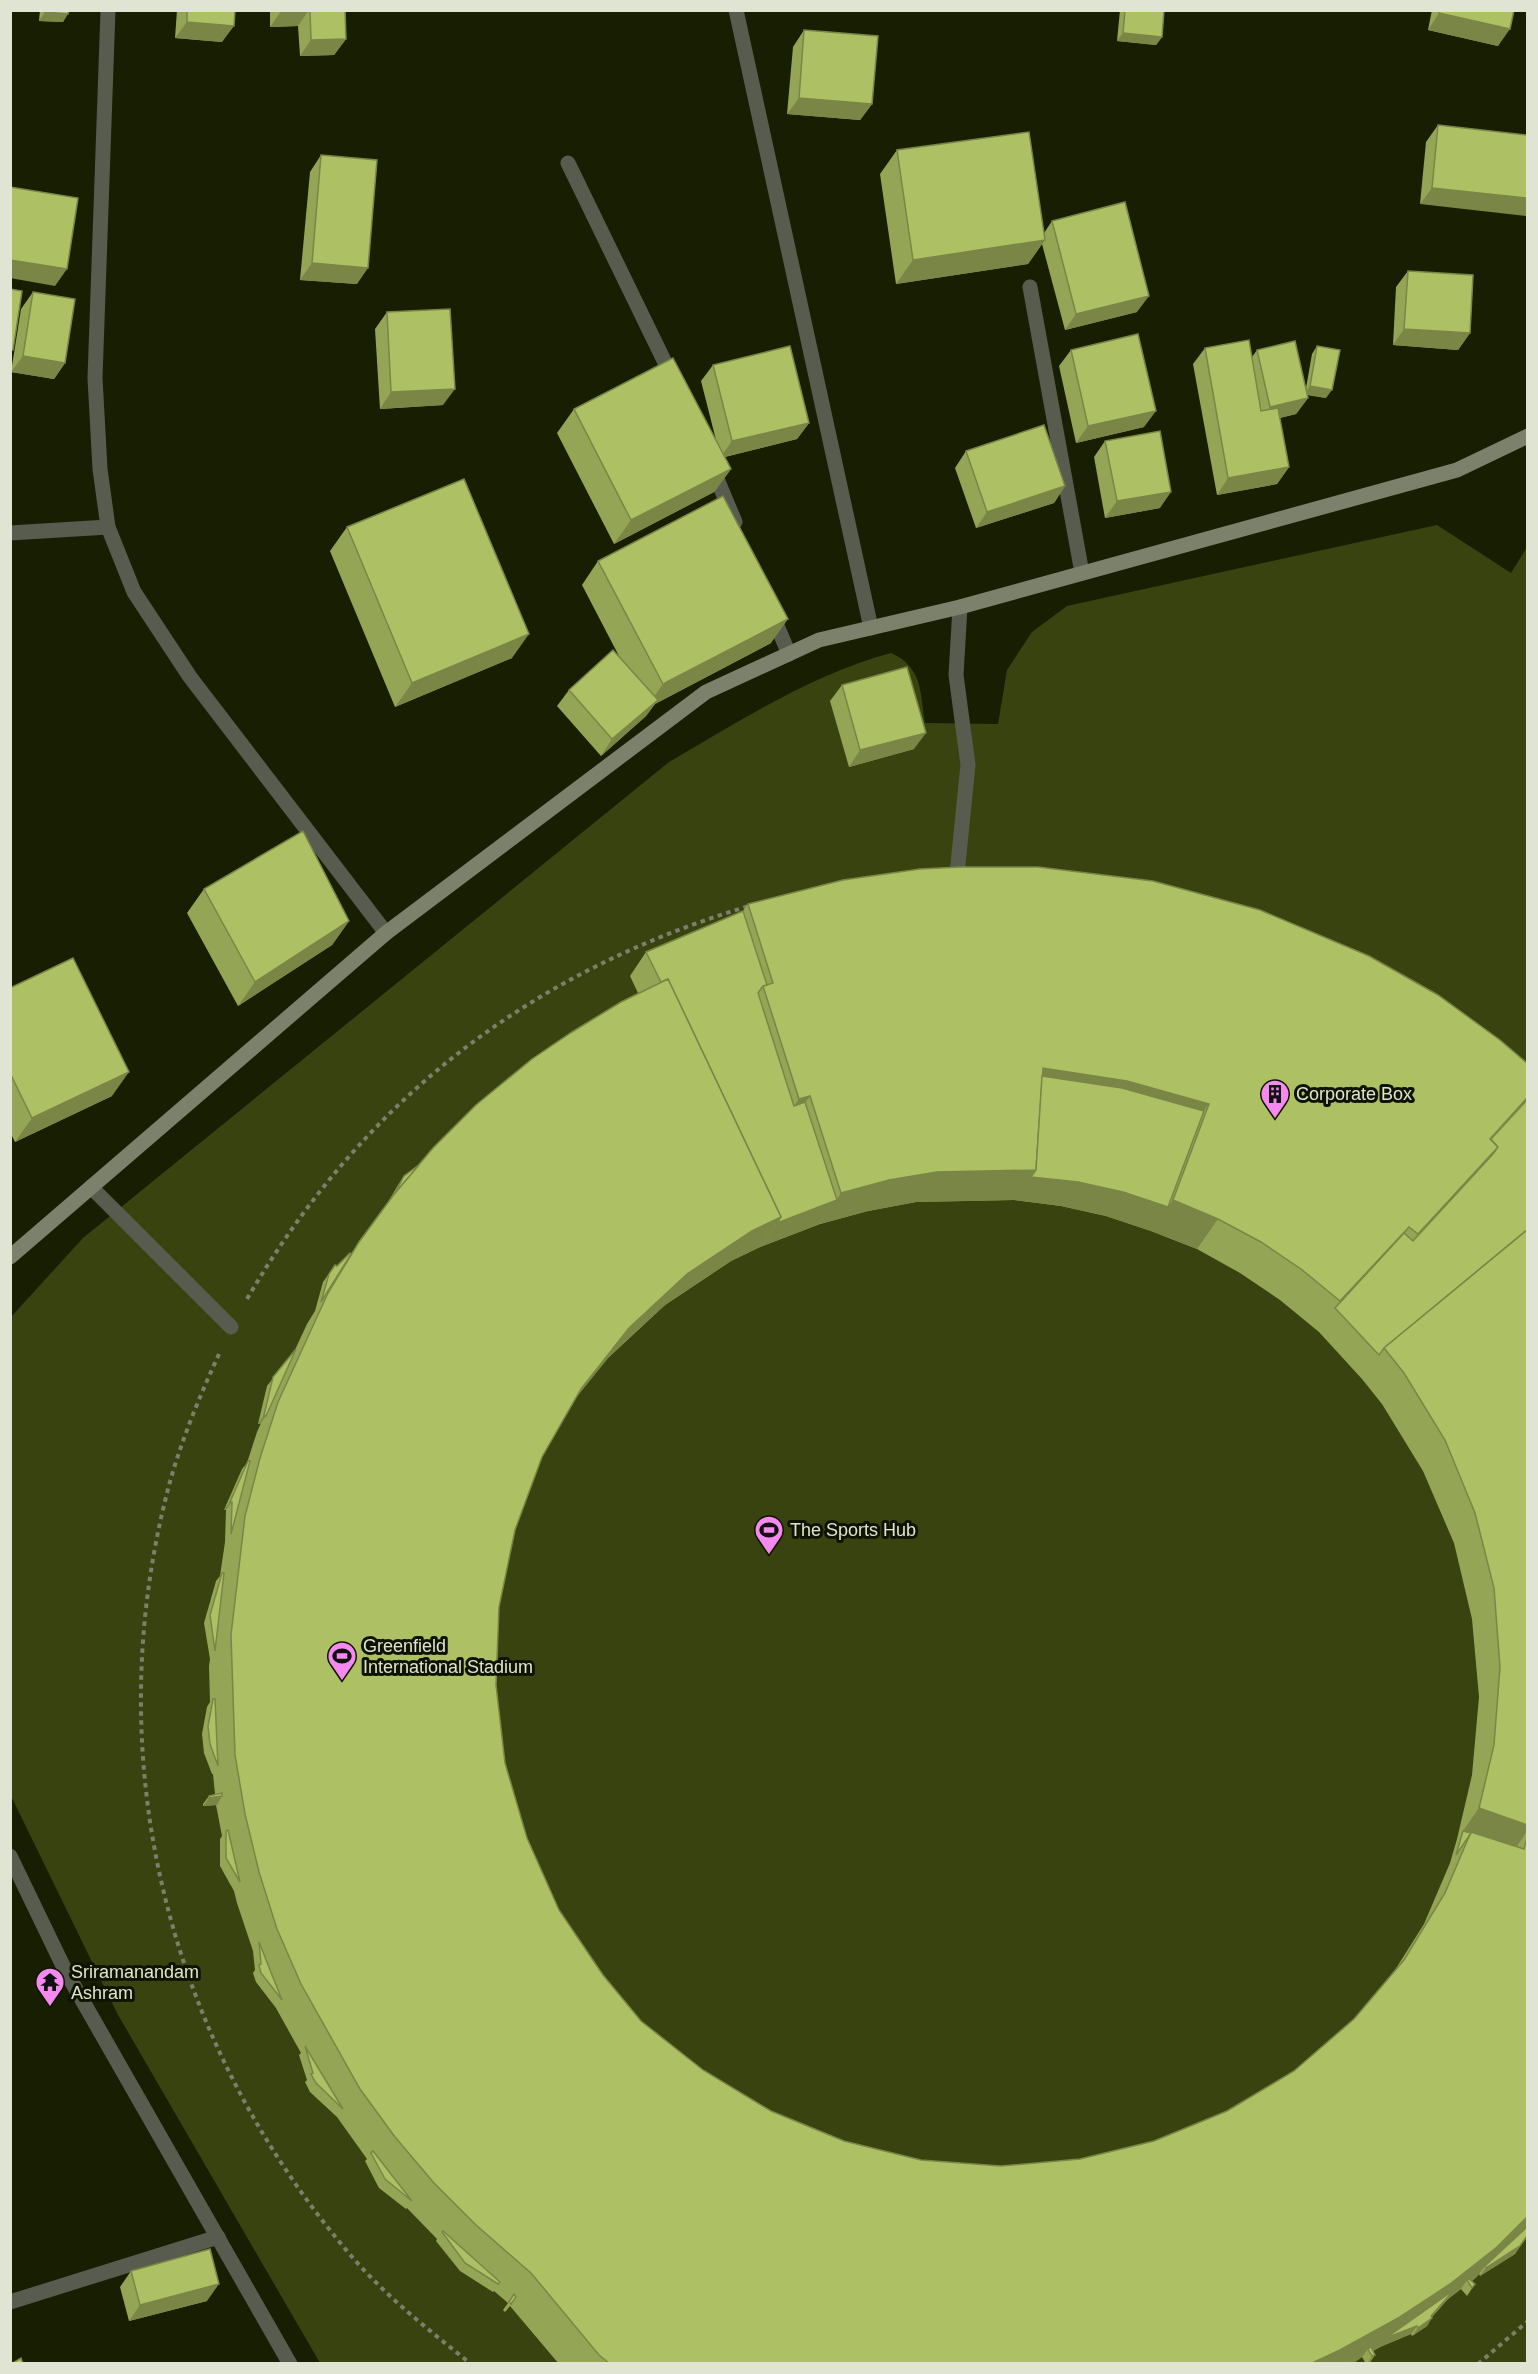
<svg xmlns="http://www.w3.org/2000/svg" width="1538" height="2374" viewBox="0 0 1538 2374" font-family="Arial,sans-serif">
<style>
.green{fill:#394310}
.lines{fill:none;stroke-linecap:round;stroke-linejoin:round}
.path{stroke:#7a8069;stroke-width:4;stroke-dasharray:4.5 4.5;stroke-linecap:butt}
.lane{stroke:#585c4e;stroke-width:15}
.street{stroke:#585c4e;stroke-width:15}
.secondary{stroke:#7b816b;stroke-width:15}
.wall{fill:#95a556;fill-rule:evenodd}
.shaded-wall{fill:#798646}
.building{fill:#adc064;stroke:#798646;stroke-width:1.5}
.labels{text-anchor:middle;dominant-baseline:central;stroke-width:6;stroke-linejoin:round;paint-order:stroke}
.poi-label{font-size:18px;fill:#e0e5d3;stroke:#0f1400;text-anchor:start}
</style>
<rect width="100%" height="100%" fill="#181e02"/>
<path class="green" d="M1437,525L1511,573L1527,547V2363H320L117,2013L11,1796V1317L83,1238L669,762C740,721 812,674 891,653C923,667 920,693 925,723L998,724L1007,670L1032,632L1067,606Z"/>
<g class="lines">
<g class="path">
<path d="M247,1299C363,1100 529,972 749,906"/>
<path d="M219,1354C198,1400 178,1448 166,1497C98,1769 171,2047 353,2258C388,2298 430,2331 471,2364"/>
<polyline points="1478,2364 1528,2321"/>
</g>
<g class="lane">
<polyline points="957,874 968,765 956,675 960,607"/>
<polyline points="91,1187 231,1327"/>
</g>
<g class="street">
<polyline points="108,10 95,378 100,469 108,527 134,592 190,677 386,933"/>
<polyline points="736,10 871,628"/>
<polyline points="568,163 673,379"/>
<polyline points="1030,287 1082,573"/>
<polyline points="712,467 735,522"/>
<polyline points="10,533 108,527"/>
<polyline points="772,614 789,654"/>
<polyline points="10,1856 65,1970 290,2364"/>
<polyline points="10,2302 218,2237"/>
</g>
<polyline class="secondary" points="10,1257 386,933 706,692 819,640 960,607 1457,470 1528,436"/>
</g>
<g class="wall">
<polygon points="40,10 69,10 63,22 39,21"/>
<polygon points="177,10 235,10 222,42 175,38"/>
<polygon points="270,10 345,10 346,39 334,55 300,56 298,26 270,27"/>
<polygon points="1120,10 1164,10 1162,37 1156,45 1117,41"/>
<polygon points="1432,10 1514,10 1498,46 1428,30"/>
<polygon points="804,30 872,104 860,120 787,114 793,47"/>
<polygon points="1438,125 1527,135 1420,204 1426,142"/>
<polygon points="897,150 1044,233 1052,221 1137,312 1065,330 1042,244 1028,264 896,284 880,174"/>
<polygon points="321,155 357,284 300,280 310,172"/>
<polygon points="1408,271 1470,333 1458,350 1393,345 1396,287"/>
<polygon points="33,292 65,363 54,379 11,372 21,309"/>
<polygon points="387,312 443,405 380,409 375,329"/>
<polygon points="1317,346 1326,398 1307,395 1308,398 1296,414 1280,418 1289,467 1277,484 1217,495 1193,364 1205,348 1252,357 1257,350 1306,388 1312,354"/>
<polygon points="1071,350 1144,427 1076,443 1059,366"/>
<polygon points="713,365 809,423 797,439 725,457 731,469 714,492 614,544 557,433 574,409 716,440 701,381"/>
<polygon points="1105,441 1160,508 1105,518 1094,457"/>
<polygon points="966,451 1065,486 1054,503 976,528 955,468"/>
<polygon points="347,527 512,658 395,707 330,551"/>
<polygon points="598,561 771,643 655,704 646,716 601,756 557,706 569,690 620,658 582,585"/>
<polygon points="842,685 914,749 849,767 830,701"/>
<polygon points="204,889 349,921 332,945 238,1006 187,913"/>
<path d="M748,904L1527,1063V2236L1515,2254L1480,2276L1479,2274L1472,2281L1475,2284L1467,2296L1461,2289L1448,2299L1432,2317L1427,2326L1412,2336L1411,2334L1380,2347L1373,2351L1375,2355L1369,2364H1366L1362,2357L1352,2364H559L510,2306L505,2312L503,2310L508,2303L494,2291L493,2292L460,2271L436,2241L437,2239L407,2208L406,2209L379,2188L365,2161L367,2159L337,2117L310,2092L305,2082L307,2080L299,2055L301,2053L276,2008L256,1982L253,1973L255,1970L253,1951L237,1903L234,1891L220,1866V1839L222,1836L216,1805L203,1806V1804L209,1796L215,1794L213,1774H212L204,1753L202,1734L207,1707L210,1702L209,1666L210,1659L204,1623L216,1581L220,1576L225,1542L226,1510H224L242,1469L247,1463L257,1432L261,1423L260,1424H258L267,1386L294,1352L307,1324L315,1311L323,1282L335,1265L337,1266L351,1254L388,1202L398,1185L404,1176L638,993L630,976L646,952L743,911ZM1014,1200L1061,1206L1106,1216L1151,1231L1197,1249L1240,1273L1280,1300L1319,1332L1362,1379L1382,1404L1423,1471L1454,1543L1472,1619L1479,1697L1472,1775L1457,1839L1450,1863L1424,1924L1395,1970L1354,2019L1294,2071L1227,2111L1154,2141L1080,2159L1001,2166L921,2160L844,2141L771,2111L703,2070L641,2021L603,1975L559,1910L527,1838L505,1763L496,1685L499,1607L515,1530L542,1457L573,1401L608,1358L665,1305L731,1261L760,1247L820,1224L868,1211L916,1202Z"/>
<polygon points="10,988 112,1096 15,1142 10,1132"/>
<polygon points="131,2271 207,2301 129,2321 120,2287"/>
</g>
<g class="shaded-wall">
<polygon points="282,10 309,10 298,26 270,27"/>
<polygon points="45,12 68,14 63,22 39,21"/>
<polygon points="1439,13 1510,29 1498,46 1428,30"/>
<polygon points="187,22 234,26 222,42 175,38"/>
<polygon points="1123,33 1162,37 1156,45 1117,41"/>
<polygon points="346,39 334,55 300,56 311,40"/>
<polygon points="799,98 872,104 860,120 787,114"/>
<polygon points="1432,188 1527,198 1527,216 1420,204"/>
<polygon points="1045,240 1028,264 896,284 913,260"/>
<polygon points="10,260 67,269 55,286 10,278"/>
<polygon points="312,263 368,268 357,284 300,280"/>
<polygon points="1149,296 1137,312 1065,330 1076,314"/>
<polygon points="1404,329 1470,333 1458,350 1393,345"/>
<polygon points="23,356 65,363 54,379 11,372"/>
<polygon points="1310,386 1332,390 1326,398 1304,394"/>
<polygon points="455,389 443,405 380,409 391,392"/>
<polygon points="1308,398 1296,414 1258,423 1270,407"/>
<polygon points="1156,411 1144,427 1076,443 1088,426"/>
<polygon points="809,423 797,439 720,458 732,441"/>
<polygon points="1289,467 1277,484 1217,495 1228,478"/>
<polygon points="731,469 714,492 614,544 631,520"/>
<polygon points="1065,486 1054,503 976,528 987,512"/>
<polygon points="1171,492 1160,508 1105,518 1117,501"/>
<polygon points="788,619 771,643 655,704 646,716 601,756 612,739 646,708 663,684"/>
<polygon points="529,634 512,658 395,707 412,683"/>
<polygon points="926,733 914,749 849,767 860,750"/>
<polygon points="349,921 332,945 238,1006 255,982"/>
<polygon points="1043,1068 1127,1081 1209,1104 1187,1135 1036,1101"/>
<polygon points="129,1072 112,1096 15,1142 32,1118"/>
<polygon points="810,1096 789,1126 777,1130 799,1099"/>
<polygon points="1527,1098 1527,1105 1488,1148 1490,1139"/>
<polygon points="1498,1147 1477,1178 1396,1265 1418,1234"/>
<polygon points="1036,1170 1078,1182 1123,1192 1168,1207 1173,1200 1218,1219 1197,1249 1151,1231 1106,1216 1061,1206 1014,1200 916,1202 868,1211 820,1224 841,1193 889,1180 937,1172"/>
<polygon points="837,1200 820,1224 760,1247 777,1223"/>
<polygon points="781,1217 760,1247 731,1261 665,1305 608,1358 559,1419 581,1389 629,1328 687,1274 752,1231"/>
<polygon points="1409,1227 1388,1257 1335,1308 1318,1332 1340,1301"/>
<polygon points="264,1415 266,1416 260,1424 258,1424"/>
<polygon points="230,1502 232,1502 226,1510 224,1510"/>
<polygon points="222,1796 217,1805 203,1806 209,1798"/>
<polygon points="1479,1808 1527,1825 1527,1831 1510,1857 1471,1832 1465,1842 1463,1831"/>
<polygon points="1527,2217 1527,2227 1485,2266 1476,2278 1469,2283 1467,2280 1461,2289 1448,2299 1428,2321 1432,2318 1427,2326 1412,2336 1418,2328 1417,2326 1411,2334 1380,2347 1370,2353 1368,2349 1362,2357 1352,2364 1310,2364"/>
<polygon points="1520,2246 1515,2254 1480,2276 1486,2268"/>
<polygon points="219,2284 207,2301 129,2321 140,2305"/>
<polygon points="1375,2355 1369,2363 1367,2364 1372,2356"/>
</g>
<g class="building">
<polygon points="45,10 69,10 68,14 45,12"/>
<polygon points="187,10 235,10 234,26 187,22"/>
<polygon points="310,10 345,10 346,39 311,40"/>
<polygon points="1125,10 1164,10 1162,37 1123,33"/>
<polygon points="1440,10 1514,10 1510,29 1439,13"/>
<polygon points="804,30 878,36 872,104 799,98"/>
<polygon points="1438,125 1527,135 1527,198 1432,188"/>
<polygon points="1029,132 1045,240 913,260 897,150"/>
<polygon points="321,155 377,160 368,268 312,263"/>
<polygon points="10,187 78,198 67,269 10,260"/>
<polygon points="1125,202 1149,296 1076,314 1052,221"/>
<polygon points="1408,271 1473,275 1470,333 1404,329"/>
<polygon points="10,289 22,291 13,350 10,350"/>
<polygon points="33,292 75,299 65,363 23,356"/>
<polygon points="450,309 455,389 391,392 387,312"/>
<polygon points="1138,334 1156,411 1088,426 1071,350"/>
<polygon points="1249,340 1261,411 1278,408 1289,467 1228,478 1205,348"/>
<polygon points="1295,341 1308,398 1270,407 1257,350"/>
<polygon points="790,346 809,423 732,441 713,365"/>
<polygon points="1317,346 1340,350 1332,390 1310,386"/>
<polygon points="673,358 731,469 631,520 574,409"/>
<polygon points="1044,425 1065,486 987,512 966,451"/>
<polygon points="1160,431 1171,492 1117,501 1105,441"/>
<polygon points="464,479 529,634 412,683 347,527"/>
<polygon points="723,496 788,619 663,684 598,561"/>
<polygon points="613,650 658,700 612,739 569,690"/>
<polygon points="907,667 926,733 860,750 842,685"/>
<polygon points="303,831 349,921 255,982 204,889"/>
<polygon points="960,867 1038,867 1153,881 1260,910 1369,956 1438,995 1500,1040 1527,1063 1527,1098 1490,1139 1498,1147 1418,1234 1409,1227 1340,1301 1301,1269 1261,1242 1218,1219 1173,1200 1209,1104 1127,1081 1043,1068 1036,1170 937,1172 889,1180 841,1193 810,1096 799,1099 763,986 773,983 748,904 843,880 920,869"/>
<polygon points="743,911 767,985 763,986 758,993 794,1106 805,1102 837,1200 777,1223 781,1217 668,979 661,982 646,952"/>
<polygon points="73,958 129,1072 32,1118 10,1073 10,988"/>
<polygon points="668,979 781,1217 752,1231 687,1274 629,1328 581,1389 542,1457 515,1530 499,1607 496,1685 505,1763 527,1838 559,1910 603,1975 641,2021 703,2070 771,2111 844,2141 921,2160 1001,2166 1080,2159 1154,2141 1227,2111 1294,2071 1354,2019 1404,1960 1445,1893 1471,1832 1524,1849 1527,1838 1527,2217 1497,2247 1450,2284 1400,2317 1340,2350 1310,2364 610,2364 599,2355 531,2273 476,2225 434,2183 395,2137 360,2089 301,1984 277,1929 259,1872 245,1814 235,1755 231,1635 245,1516 260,1458 278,1402 328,1293 359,1242 395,1193 433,1148 476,1105 532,1059 572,1032 621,1002"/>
<polygon points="1042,1076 1122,1088 1204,1111 1168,1207 1123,1192 1078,1182 1031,1177 1036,1170"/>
<polygon points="1527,1100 1527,1230 1384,1348 1379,1355 1335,1308 1404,1233 1413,1241 1493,1154 1498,1147 1491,1139"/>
<polygon points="419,1165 395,1193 394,1195 404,1176"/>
<polygon points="1527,1230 1527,1825 1479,1808 1494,1745 1500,1667 1494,1588 1475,1513 1445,1440 1404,1373 1384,1348"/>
<polygon points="350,1253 351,1254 321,1302 329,1274 335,1265 337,1266"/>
<polygon points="296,1349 266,1416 264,1415 273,1377"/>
<polygon points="248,1461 250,1461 231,1534 232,1502 230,1502"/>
<polygon points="222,1573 224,1573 215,1651 210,1615"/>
<polygon points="213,1699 215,1699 218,1766 210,1744 208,1726"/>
<polygon points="222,1793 222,1796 209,1798 209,1796"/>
<polygon points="228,1830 240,1882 226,1858 226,1831"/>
<polygon points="1463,1831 1471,1833 1456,1855"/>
<polygon points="259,1942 282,2000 261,1973 259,1965 261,1964"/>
<polygon points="305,2046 343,2109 316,2083 311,2074 313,2073"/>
<polygon points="373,2151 412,2201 385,2179 371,2153"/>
<polygon points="1527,2227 1527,2236 1520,2246 1486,2268 1485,2266"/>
<polygon points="443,2231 500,2282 498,2284 465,2263 442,2232"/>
<polygon points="210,2249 219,2284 140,2305 131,2271"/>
<polygon points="1469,2279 1475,2284 1472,2288 1467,2280"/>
<polygon points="1454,2290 1431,2316 1432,2318 1418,2328 1417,2326 1386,2338"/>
<polygon points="514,2294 516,2297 511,2304 509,2302"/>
<polygon points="1371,2347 1375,2355 1372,2356 1368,2349"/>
<polygon points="1356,2357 1348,2364 1343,2364"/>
<polygon points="21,2358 23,2364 11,2364"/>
</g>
<defs>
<g id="building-pin" transform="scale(1.5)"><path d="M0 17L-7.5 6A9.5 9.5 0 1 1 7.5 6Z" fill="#f589ef" stroke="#0f1400"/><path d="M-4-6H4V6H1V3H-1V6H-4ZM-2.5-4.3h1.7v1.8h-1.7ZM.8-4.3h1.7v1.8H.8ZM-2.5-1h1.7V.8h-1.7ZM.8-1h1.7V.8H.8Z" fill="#111"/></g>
<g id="stadium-pin" transform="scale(1.5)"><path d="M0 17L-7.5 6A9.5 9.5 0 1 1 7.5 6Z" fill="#f589ef" stroke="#0f1400"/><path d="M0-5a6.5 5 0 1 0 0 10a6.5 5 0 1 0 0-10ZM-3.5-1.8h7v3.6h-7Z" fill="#111"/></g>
<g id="temple-pin" transform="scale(1.5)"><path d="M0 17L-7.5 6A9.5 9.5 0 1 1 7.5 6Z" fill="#f589ef" stroke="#0f1400"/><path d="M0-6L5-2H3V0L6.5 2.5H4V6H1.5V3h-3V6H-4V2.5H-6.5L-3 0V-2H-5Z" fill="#111"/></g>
</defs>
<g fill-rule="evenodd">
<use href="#building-pin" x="1275" y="1094"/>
<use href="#stadium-pin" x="769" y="1530"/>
<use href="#stadium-pin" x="342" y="1656"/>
<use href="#temple-pin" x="50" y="1982"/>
</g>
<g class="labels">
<g class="poi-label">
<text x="1296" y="1094">Corporate Box</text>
<text x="790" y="1530">The Sports Hub</text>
<text x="363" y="1646">Greenfield<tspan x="363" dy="21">International Stadium</tspan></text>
<text x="71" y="1972">Sriramanandam<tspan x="71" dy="21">Ashram</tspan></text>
</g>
</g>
<rect width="1538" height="2374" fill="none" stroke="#e0e5d3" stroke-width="24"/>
</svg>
